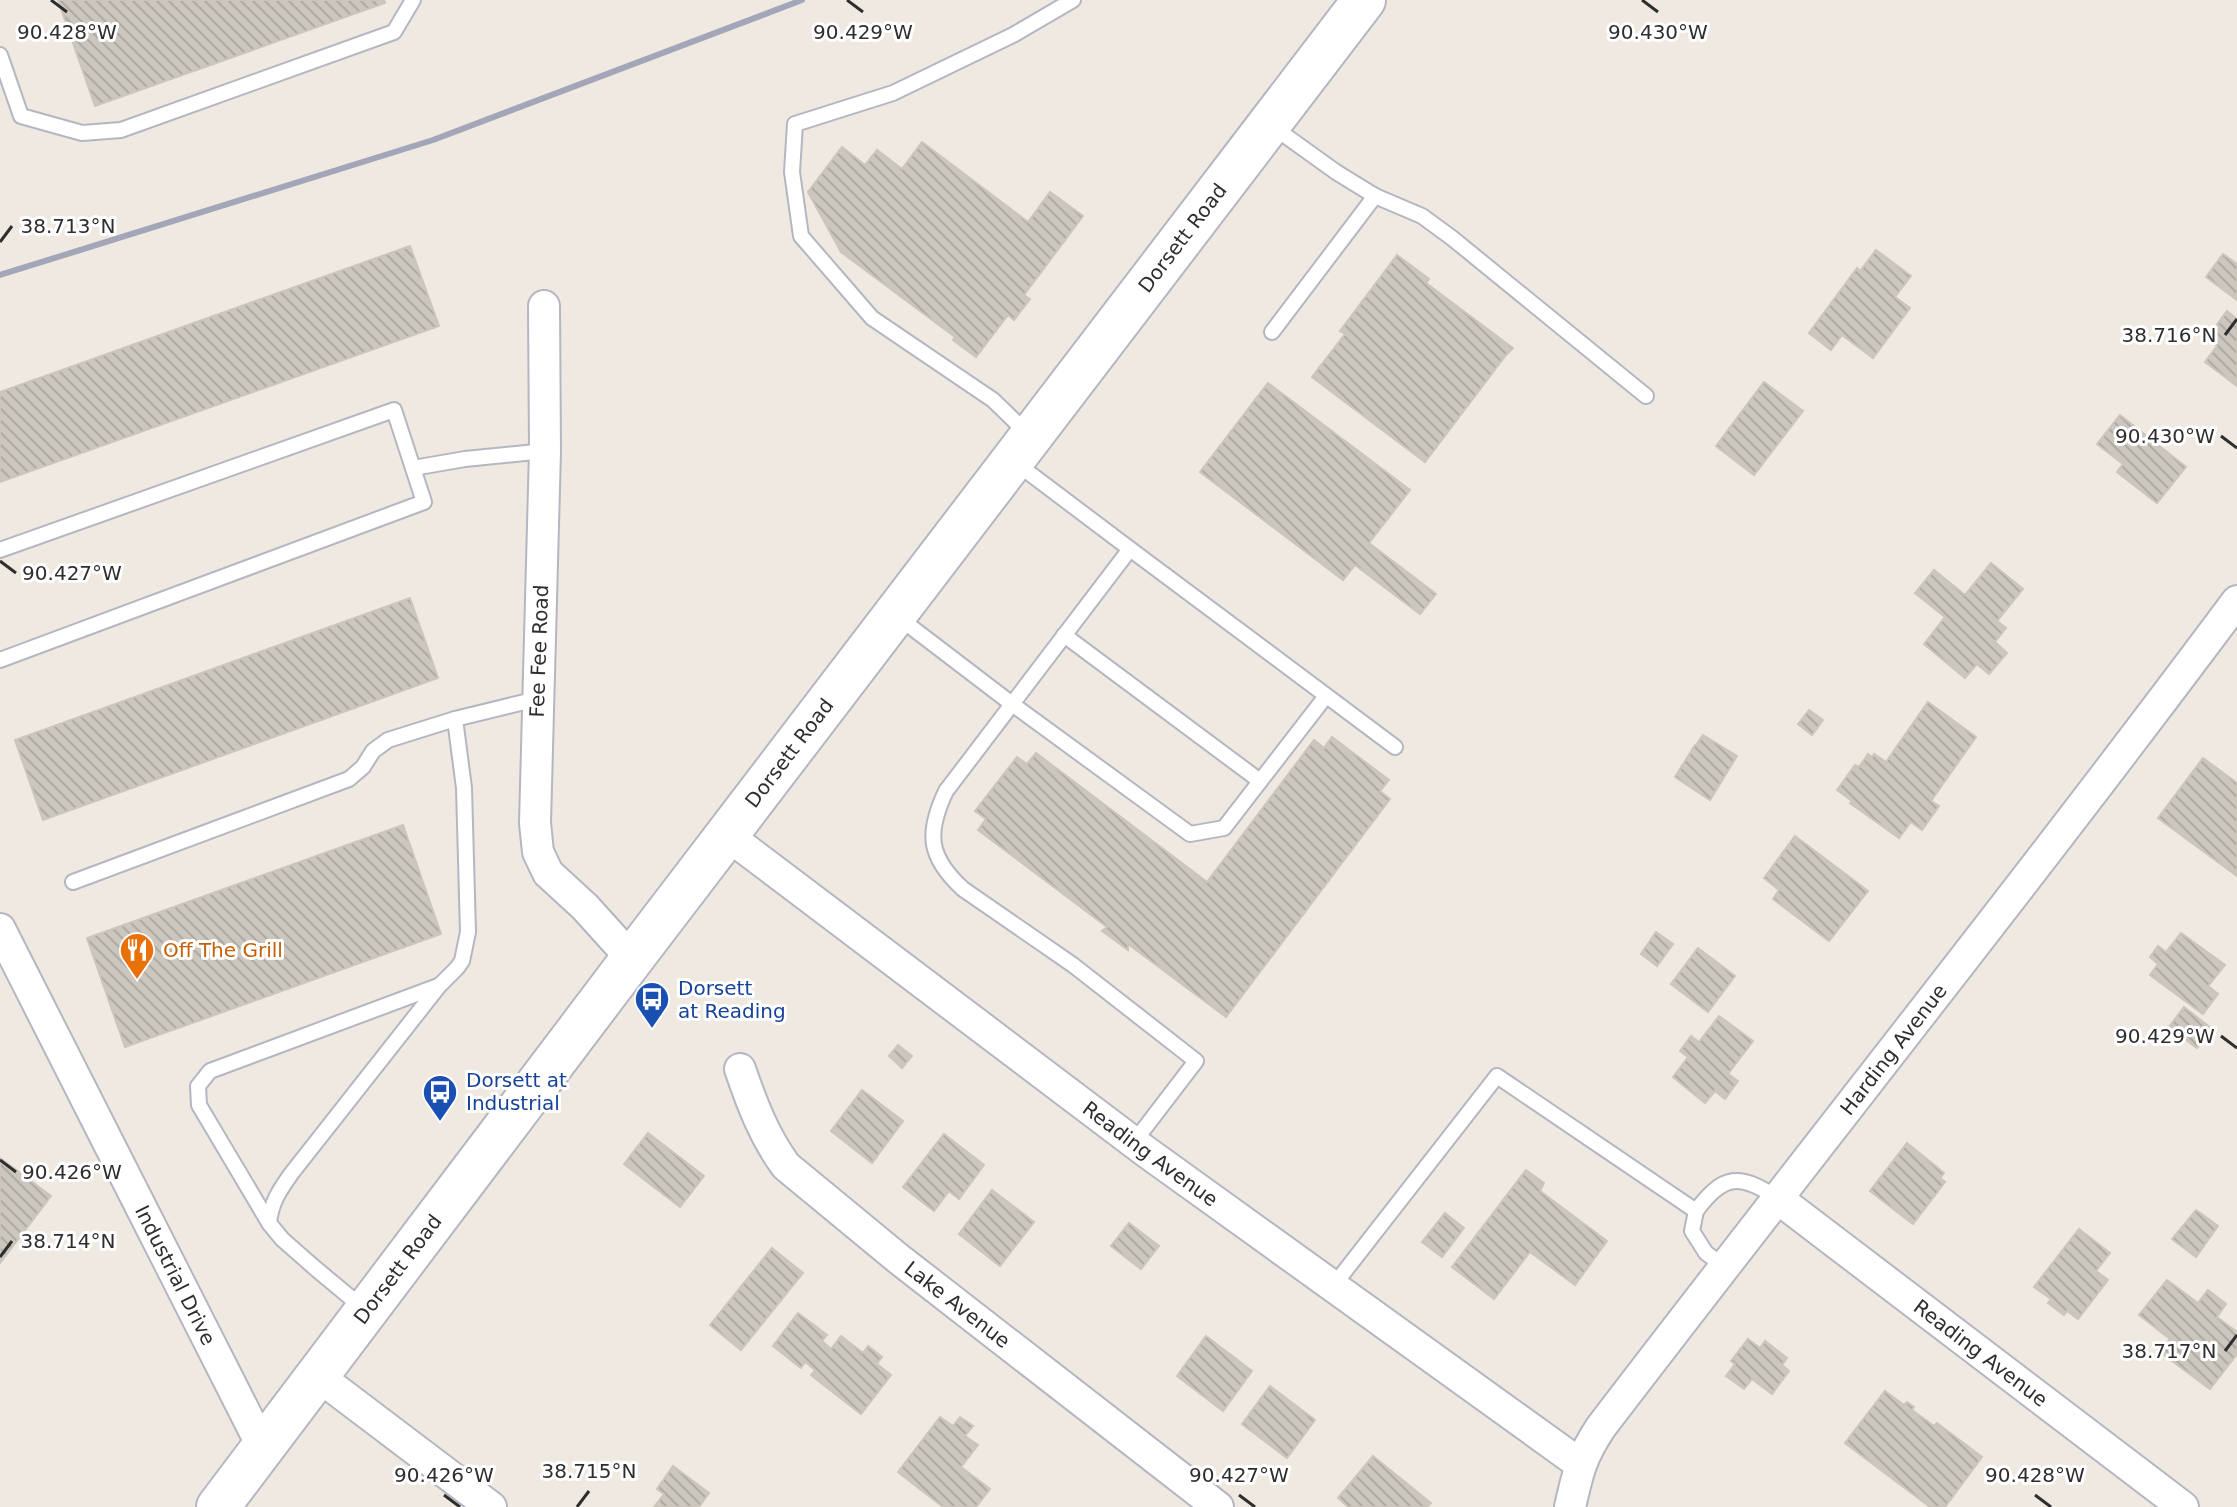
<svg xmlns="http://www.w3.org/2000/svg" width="2237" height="1507" viewBox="0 0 2237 1507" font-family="'DejaVu Sans',sans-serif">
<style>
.building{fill:url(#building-back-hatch);stroke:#cbc5ba;stroke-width:2}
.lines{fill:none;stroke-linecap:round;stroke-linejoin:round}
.lane-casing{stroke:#b4b7c1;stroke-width:18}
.street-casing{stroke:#b4b7c1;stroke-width:34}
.secondary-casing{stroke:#b4b7c1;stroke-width:46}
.lane{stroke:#fff;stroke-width:14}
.street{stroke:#fff;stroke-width:30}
.secondary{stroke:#fff;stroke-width:42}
.rail{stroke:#a3a6b8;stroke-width:6}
.ticks{fill:none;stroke:#2e2e2e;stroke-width:3}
.labels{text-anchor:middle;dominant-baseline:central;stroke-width:6;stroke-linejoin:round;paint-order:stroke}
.street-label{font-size:20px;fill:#2e2e2e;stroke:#fff}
.food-label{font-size:20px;fill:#c56008;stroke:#fff;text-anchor:start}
.transit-label{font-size:20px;fill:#164399;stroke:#fff;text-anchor:start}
.ticks-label{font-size:20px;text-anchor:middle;fill:#2e2e2e;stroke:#fff;stroke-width:6;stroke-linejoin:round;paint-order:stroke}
</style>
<defs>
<pattern id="building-back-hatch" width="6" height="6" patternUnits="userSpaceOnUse" patternTransform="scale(2)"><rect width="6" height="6" fill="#cbc7bf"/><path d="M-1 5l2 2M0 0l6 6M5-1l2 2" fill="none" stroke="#afaba4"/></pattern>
</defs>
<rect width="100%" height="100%" fill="#efe9e1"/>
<g class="building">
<polygon points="58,0 384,0 385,3 95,106"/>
<polygon points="922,142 1028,222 1050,192 1083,216 1024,295 1030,299 1014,320 1008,315 976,357 953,340 955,337 841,252 808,192 842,147 865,165 877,150 902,169"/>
<polygon points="410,246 439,326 0,482 0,392"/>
<polygon points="1876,250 1911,276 1895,297 1910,308 1873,358 1842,335 1831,350 1809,333 1857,268 1860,271"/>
<polygon points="2223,254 2237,264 2237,300 2206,277"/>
<polygon points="1397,255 1429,279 1426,283 1513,348 1506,355 1425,462 1312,377 1345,334 1340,331"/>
<polygon points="2227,311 2237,319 2237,386 2205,362 2217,346 2207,338"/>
<polygon points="1764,382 1803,411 1754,475 1716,446"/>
<polygon points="1268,383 1410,490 1369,543 1436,594 1420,614 1355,565 1343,580 1200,472"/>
<polygon points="2120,415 2186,467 2157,503 2117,472 2123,464 2097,444"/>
<polygon points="1991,563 2023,589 1997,621 2006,628 1995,642 2007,653 1989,674 1977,664 1965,678 1924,644 1945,617 1915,593 1934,570 1965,595"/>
<polygon points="410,598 438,678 43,820 15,740"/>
<polygon points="1928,702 1976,737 1931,801 1939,806 1922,830 1911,822 1899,838 1850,803 1852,801 1837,790 1855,765 1859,767 1868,754 1872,757 1874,754 1886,762"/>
<polygon points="1809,710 1823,720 1812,735 1798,724"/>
<polygon points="1703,735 1737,756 1710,800 1675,777 1695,745 1696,745"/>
<polygon points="1332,737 1389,780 1380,791 1390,799 1226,1017 1128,944 1128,950 1102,931 1107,927 978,830 986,819 975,811 1017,757 1027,764 1036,753 1207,882 1314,740 1324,748"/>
<polygon points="2203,758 2237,783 2237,876 2158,818"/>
<polygon points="403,825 441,934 125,1047 87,938"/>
<polygon points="1795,836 1868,891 1829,941 1773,899 1779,890 1764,878"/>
<polygon points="1656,932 1673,944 1657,966 1641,954"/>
<polygon points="2181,933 2225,965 2208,986 2218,994 2203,1014 2150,975 2158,964 2150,957 2158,946 2166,952"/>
<polygon points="1698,948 1735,976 1708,1012 1671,984"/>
<polygon points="2184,1007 2212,1029 2197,1048 2169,1027"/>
<polygon points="1719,1016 1753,1041 1728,1074 1738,1081 1725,1099 1715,1091 1705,1103 1673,1077 1688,1057 1680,1051 1691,1036 1699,1042"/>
<polygon points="898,1045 912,1056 902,1068 889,1056"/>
<polygon points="862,1090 903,1121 872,1163 831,1131"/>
<polygon points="648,1133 704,1176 680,1207 624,1164"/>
<polygon points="944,1134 984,1165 959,1199 949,1191 934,1211 903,1187"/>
<polygon points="1907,1143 1944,1173 1940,1178 1945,1182 1913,1224 1870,1191"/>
<polygon points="0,1158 51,1196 0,1263"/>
<polygon points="1526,1170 1544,1183 1540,1191 1607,1241 1575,1285 1530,1252 1494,1299 1452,1267"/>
<polygon points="992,1190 1034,1222 1000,1266 959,1234"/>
<polygon points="2196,1210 2218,1226 2196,1257 2172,1239"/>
<polygon points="1445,1213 1464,1228 1442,1257 1422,1242"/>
<polygon points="1129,1223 1159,1246 1141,1269 1111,1246"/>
<polygon points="2079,1229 2110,1253 2096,1271 2108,1280 2078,1319 2067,1311 2064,1315 2048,1303 2051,1299 2034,1287"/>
<polygon points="772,1248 803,1273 741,1350 710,1325"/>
<polygon points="2167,1280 2198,1303 2208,1290 2226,1304 2217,1317 2237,1332 2237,1354 2210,1389 2160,1352 2170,1339 2139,1315"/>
<polygon points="798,1313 827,1335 822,1341 831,1349 841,1336 863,1353 868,1346 882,1357 877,1364 891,1375 861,1414 811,1375 815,1370 805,1362 801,1368 773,1346"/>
<polygon points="1206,1336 1252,1371 1223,1411 1177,1376"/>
<polygon points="1748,1339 1760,1348 1765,1341 1787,1358 1782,1365 1789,1371 1772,1394 1752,1379 1744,1389 1726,1376 1735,1364 1731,1361"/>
<polygon points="1270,1386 1315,1420 1287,1458 1242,1424"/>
<polygon points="1885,1391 1904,1405 1907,1402 1914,1407 1912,1410 1934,1426 1937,1423 1982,1457 1945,1507 1930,1507 1845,1443"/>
<polygon points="940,1417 953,1426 960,1417 973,1426 965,1436 978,1445 961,1467 990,1489 976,1507 943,1507 898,1472"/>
<polygon points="1373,1456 1431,1503 1427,1507 1348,1507 1338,1498"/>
<polygon points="673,1466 709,1493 699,1507 654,1507 664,1494 657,1489"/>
</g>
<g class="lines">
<g class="lane-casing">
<g id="lane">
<polyline points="0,55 21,116 82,133 121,130 394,32 413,0"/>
<polyline points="1272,126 1336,172 1375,196 1422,216 1452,238 1646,396"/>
<polyline points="1272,332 1375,196"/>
<polyline points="1029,435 993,400 872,318 801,236 792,172 795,124 893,93 1013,35 1073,0"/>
<path d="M1016,463L1130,549L946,791C926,833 928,857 963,889L1073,965L1196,1061L1134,1142"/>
<polyline points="413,468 465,459 545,451"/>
<polyline points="1130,549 1395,747"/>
<polyline points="0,550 394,410 424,502 0,660"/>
<polyline points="898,617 1012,704 1190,834 1224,828 1326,696"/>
<polyline points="1064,635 1260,781"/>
<polyline points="73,882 349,779 363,767 373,751 388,740 455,719"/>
<path d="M1696,1211C1723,1174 1740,1173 1777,1198"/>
<polyline points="269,1223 199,1105 198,1086 210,1071 438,986"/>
<polyline points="1334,1285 1497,1076 1696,1211 1692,1231 1706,1253 1724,1266"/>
<path d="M363,1308L315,1268L282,1239L269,1223C271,1203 279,1191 291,1174L439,986L457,968L462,961L468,932L464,788L455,719L537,699"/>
</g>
</g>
<g class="street-casing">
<g id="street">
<polyline points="544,306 545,451 535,823 538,852 548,873 585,907 632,959"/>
<path id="s1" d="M727,835L1145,1151L1580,1464"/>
<path id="s2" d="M0,929L263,1448"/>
<path id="s3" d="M740,1069C752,1104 764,1136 786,1166L900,1260L1218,1507"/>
<path id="s4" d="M1777,1198L2183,1507"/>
<polyline points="318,1376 491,1507"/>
<path id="s5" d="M1570,1507C1578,1472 1581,1457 1601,1427C1812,1151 2029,880 2237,601"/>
</g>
</g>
<g class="secondary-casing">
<g id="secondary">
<path id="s6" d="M218,1507L632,959L1364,0"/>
</g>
</g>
<use href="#lane" class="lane"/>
<use href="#street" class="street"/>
<use href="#secondary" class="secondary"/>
<polyline class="rail" points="0,275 433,140 802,0"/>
</g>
<path class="ticks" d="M51,0L67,12M847,0L863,12M1642,0L1658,12M0,242L12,226M2225,335L2237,319M2221,436L2237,448M0,561L16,573M2221,1036L2237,1048M0,1160L16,1172M0,1257L12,1241M2225,1351L2237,1335M444,1495L460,1507M1239,1495L1255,1507M2035,1495L2051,1507M577,1507L589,1491"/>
<defs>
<g id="restaurant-pin" transform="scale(1.8)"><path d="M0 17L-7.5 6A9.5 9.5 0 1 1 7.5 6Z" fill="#e8710a" stroke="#fff"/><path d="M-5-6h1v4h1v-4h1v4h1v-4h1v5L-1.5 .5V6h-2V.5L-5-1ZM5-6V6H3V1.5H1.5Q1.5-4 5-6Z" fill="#fff"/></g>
<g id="bus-pin" transform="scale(1.8)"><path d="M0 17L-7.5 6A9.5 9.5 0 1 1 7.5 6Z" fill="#1a4fb4" stroke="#fff"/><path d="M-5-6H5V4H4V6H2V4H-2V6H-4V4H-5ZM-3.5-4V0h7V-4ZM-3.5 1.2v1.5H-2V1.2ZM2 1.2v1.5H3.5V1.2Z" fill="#fff"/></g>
</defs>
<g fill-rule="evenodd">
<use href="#restaurant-pin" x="137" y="950"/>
<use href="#bus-pin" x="652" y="999"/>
<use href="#bus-pin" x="440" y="1092"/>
</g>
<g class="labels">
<g class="street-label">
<text stroke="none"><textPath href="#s6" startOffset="1594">Dorsett Road</textPath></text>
<text transform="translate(539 651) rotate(-88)">Fee Fee Road</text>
<text stroke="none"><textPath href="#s6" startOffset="946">Dorsett Road</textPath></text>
<text stroke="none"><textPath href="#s5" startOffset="564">Harding Avenue</textPath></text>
<text stroke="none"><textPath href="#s1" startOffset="530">Reading Avenue</textPath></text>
<text stroke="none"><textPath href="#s6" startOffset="298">Dorsett Road</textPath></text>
<text stroke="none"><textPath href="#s2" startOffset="388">Industrial Drive</textPath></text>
<text stroke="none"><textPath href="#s3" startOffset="328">Lake Avenue</textPath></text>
<text stroke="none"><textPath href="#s4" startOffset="256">Reading Avenue</textPath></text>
</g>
<g class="food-label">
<text x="163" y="950">Off The Grill</text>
</g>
<g class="transit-label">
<text x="678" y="988">Dorsett<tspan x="678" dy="23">at Reading</tspan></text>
<text x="466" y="1080">Dorsett at<tspan x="466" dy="23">Industrial</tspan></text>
</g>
</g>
<g class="ticks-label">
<text x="1658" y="39">90.430°W</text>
<text x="67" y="39">90.428°W</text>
<text x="863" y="39">90.429°W</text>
<text x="68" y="233">38.713°N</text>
<text x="2169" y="342">38.716°N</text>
<text x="2165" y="443">90.430°W</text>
<text x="72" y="580">90.427°W</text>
<text x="2165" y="1043">90.429°W</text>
<text x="72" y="1179">90.426°W</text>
<text x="68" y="1248">38.714°N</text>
<text x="2169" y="1358">38.717°N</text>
<text x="589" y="1478">38.715°N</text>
<text x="444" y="1482">90.426°W</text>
<text x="1239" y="1482">90.427°W</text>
<text x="2035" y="1482">90.428°W</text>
</g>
</svg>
